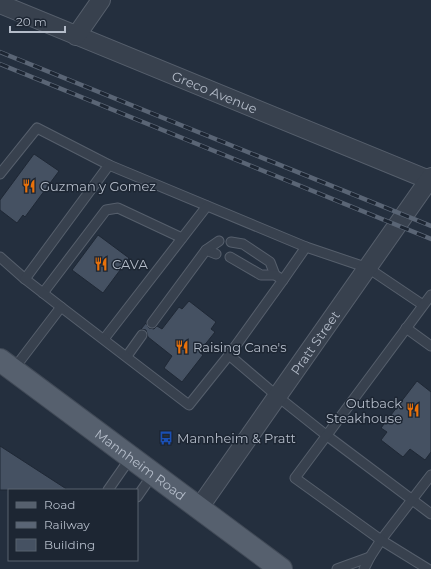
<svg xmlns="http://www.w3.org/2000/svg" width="431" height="569" viewBox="0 0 431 569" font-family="Montserrat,sans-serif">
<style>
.building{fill:#455162;stroke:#1f2835}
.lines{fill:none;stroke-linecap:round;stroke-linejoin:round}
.lane-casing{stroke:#565f6c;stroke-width:11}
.street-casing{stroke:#565f6c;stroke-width:20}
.primary-casing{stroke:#414a57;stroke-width:24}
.lane{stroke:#38414e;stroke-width:9}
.street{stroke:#38414e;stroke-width:18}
.primary{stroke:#56606e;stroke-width:22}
.rail-casing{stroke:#5a6575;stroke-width:4.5}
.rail{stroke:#1d2633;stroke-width:3;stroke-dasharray:9;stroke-linecap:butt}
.labels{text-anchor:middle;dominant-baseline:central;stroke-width:3;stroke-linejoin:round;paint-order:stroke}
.street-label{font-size:13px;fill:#b4bcc9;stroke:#1d2633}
.poi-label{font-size:13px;fill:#b4bcc9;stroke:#1d2633;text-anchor:start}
</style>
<rect width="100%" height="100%" fill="#242f3e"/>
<g class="building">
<polygon points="34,154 59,171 25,217 23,215 17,223 0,210 0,200"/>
<polygon points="98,235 129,258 103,293 72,270"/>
<polygon points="189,301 216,322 211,329 215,332 199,352 203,355 182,382 164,368 172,356 148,337 146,330 141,329 146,323 149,328 154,329 157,326 162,329 179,307 182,309"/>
<polygon points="417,381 431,392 431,452 425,460 410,449 403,457 381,440 387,432 381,428"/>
<polygon points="0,446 68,490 0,490"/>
</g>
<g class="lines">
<g class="lane-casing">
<g id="lane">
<polyline points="0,174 37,128 109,165"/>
<polyline points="231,242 243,244 270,262 275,275"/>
<polyline points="206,250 216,254"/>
<polyline points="0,257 25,279"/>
<polyline points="230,257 261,275 275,275 283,280"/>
<polyline points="43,293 106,210 118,208 182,238"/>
<polyline points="61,307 25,279 109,165 306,247"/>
<polyline points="152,323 206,250 219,241"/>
<polyline points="406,328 431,346"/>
<polyline points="104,339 207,206"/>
<polyline points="229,355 283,280 306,247 368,268 423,305"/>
<polyline points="127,356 142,335"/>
<polyline points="13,370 61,307 189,405 229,355 277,396 326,435 431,514"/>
<polyline points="108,490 131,457"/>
<polyline points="137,497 153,474"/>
<polyline points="337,569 370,557"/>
<polyline points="364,569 370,557 381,540 431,475"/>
<polyline points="428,569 381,540 295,478 431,295"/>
</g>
</g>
<g class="street-casing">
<g id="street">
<path id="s1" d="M0,4L429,180"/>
<polyline points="76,36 101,0"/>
<path id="s2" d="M199,508L431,177"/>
</g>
</g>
<g class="primary-casing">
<g id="primary">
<path id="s3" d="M0,360L281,569"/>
</g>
</g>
<use href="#lane" class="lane"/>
<use href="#street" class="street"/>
<use href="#primary" class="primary"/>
<g class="rail-casing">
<g id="rail">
<polyline points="0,52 431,226"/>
<polyline points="0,64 431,239"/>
</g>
</g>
<use href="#rail" class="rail"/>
</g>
<defs>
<g id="restaurant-bare" transform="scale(1.08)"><path d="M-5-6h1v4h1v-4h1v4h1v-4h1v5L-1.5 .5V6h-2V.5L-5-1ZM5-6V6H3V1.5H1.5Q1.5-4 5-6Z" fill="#e8710a" stroke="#1d2633" stroke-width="2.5" paint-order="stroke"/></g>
<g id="bus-bare" transform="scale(1.08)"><path d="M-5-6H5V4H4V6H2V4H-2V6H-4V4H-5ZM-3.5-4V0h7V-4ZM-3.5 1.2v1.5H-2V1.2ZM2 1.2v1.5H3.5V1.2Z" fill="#1a4fb4" stroke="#1d2633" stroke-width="2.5" paint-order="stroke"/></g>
</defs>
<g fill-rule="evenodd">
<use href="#restaurant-bare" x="29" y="186"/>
<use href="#restaurant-bare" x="101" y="264"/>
<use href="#restaurant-bare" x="182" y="347"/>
<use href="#restaurant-bare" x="413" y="410"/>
<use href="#bus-bare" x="166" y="438"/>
</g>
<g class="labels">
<g class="street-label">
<text stroke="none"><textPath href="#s1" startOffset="232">Greco Avenue</textPath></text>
<text stroke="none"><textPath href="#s2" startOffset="202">Pratt Street</textPath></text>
<text stroke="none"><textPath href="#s3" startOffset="175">Mannheim Road</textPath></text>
</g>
<g class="poi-label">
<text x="40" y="186">Guzman y Gomez</text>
<text x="112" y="264">CAVA</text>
<text x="193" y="347">Raising Cane's</text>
<text x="402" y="403" text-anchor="end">Outback<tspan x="402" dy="15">Steakhouse</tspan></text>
<text x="177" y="438">Mannheim &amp; Pratt</text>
</g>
</g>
<rect x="8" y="489" width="130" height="72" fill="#1d2633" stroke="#59626f"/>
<rect x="16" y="502" width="20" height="6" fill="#56606e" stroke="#59626f"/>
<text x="44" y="509" font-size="12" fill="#b4bcc9">Road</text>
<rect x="16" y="522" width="20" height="6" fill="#5a6575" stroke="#59626f"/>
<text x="44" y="529" font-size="12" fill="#b4bcc9">Railway</text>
<rect x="16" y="539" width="20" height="12" fill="#455162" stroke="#59626f"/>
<text x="44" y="549" font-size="12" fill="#b4bcc9">Building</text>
<path d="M10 26v6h55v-6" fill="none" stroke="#b4bcc9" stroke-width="2"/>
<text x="16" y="26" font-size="12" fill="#b4bcc9" stroke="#1d2633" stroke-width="3" paint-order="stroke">20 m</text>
</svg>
